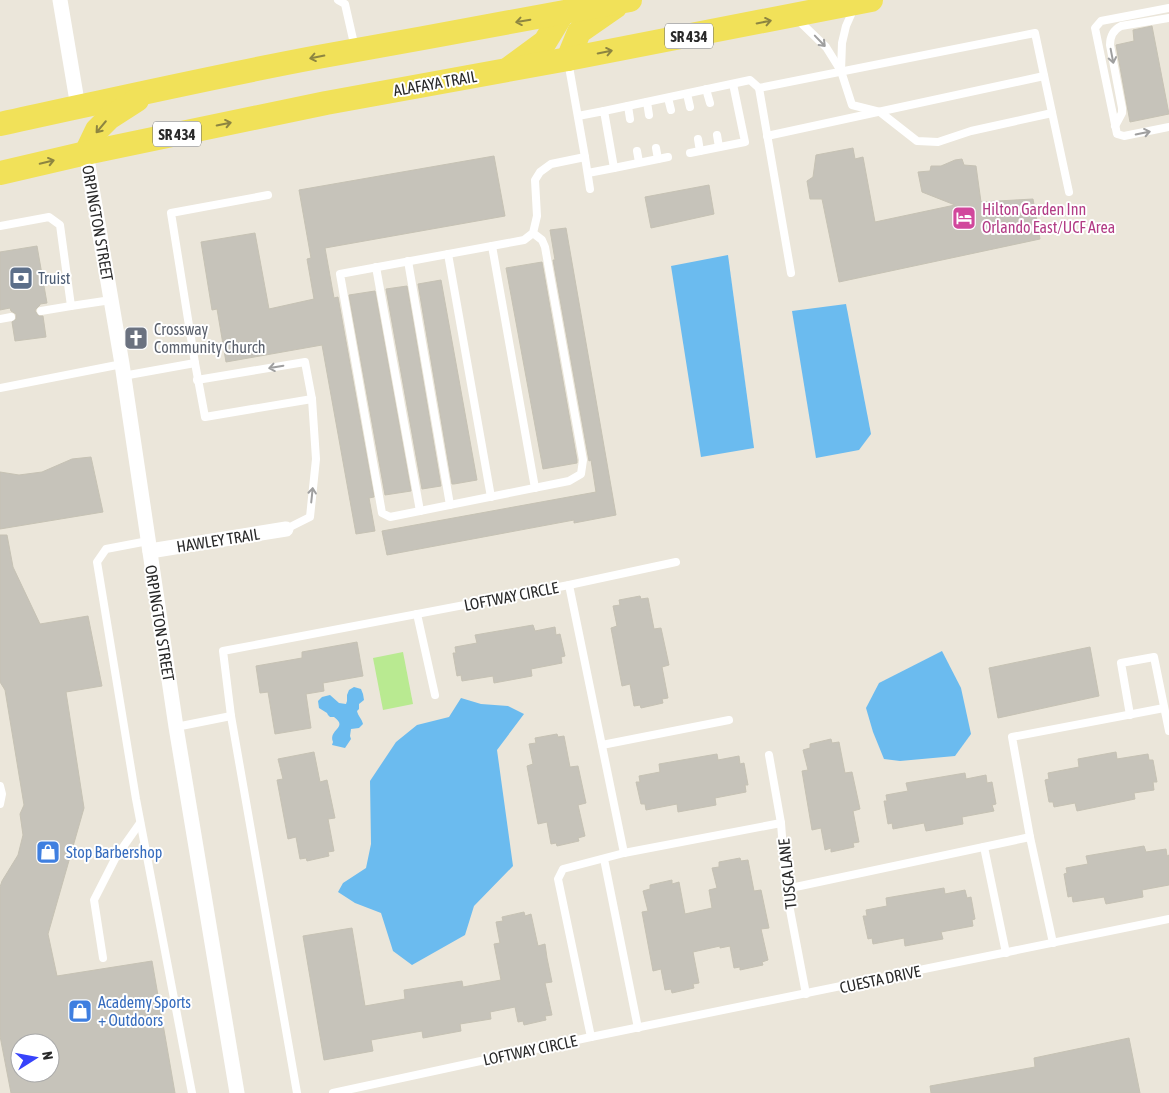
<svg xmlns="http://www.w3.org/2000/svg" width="1169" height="1093" viewBox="0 0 1169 1093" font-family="'Asap Condensed',sans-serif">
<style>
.pitch{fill:#b9ea91}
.water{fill:#6bbbef}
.building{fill:#c6c3ba;stroke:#c6c2b4;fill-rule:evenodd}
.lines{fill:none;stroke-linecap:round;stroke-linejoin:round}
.service{stroke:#fff;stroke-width:8}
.minor{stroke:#fff;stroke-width:15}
.primary{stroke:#f1e159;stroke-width:24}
.oneway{stroke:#8d8541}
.oneway2{stroke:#9f9f9f}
.labels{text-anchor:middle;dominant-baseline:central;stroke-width:4;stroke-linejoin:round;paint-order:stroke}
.shield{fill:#fff;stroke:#696969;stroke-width:1}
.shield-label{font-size:15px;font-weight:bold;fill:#292929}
.street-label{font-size:16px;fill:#292929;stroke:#fff}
.hotel-label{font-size:16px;fill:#b23c85;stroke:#fff;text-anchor:start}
.service-label{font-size:16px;fill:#4e5e75;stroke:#fff;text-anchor:start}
.worship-label{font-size:16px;fill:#5b616d;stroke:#fff;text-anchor:start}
.shop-label{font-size:16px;fill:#366cbe;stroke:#fff;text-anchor:start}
</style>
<rect width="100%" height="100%" fill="#ebe6da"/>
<polygon class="pitch" points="403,652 413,704 383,710 373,658"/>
<g class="water">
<polygon points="728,255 754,448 701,457 671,266"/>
<polygon points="846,304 871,434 859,450 816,458 792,311"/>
<polygon points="942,651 961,688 971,734 955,756 900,761 884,759 873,732 866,708 879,683"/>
<path d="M354,687L361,689L363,694L364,700L359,704V709L357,711C358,716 362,719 363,724L359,728L351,729L350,736L351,739L345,748L332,745L333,742C328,729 349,728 334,717H330L328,715L327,713L319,708L318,701L322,697L330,695L339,703L346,704L347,701V695L349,690Z"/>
<polygon points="461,698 481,704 508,706 524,714 497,750 513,866 474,906 465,935 412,965 393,951 381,913 355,903 338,892 343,883 366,868 371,844 370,781 396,742 417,725 449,717"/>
</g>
<g class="building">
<polygon points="1152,26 1169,114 1130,122 1116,45 1134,41 1133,30"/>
<polygon points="853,148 855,159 863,157 875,222 955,205 922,192 918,172 930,171 931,166 941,166 955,160 962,159 964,165 976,166 981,202 1033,199 1040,239 839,282 822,199 810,199 807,181 813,177 816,155"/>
<polygon points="494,156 505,216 325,248 334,298 338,297 374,497 369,498 375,531 356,534 322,345 226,362 217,309 212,310 201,242 255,233 269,309 314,299 307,259 311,258 299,190"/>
<polygon points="709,185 714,214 651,228 645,197"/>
<polygon points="566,228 616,515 574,523 574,520 387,555 382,531 596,492 591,460 589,461 553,260 555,260 550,230"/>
<polygon points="37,246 47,303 40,304 40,305 36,309 35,311 39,316 43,316 46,337 15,341 12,322 16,319 16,314 11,311 10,308 0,310 0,252"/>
<polygon points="542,262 577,460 577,463 543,469 506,268"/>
<polygon points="441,280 477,480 454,484 452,484 418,284"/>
<polygon points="407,286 441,486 422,489 386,289"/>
<polygon points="375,291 411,491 385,495 349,295"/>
<polygon points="91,457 103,512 0,529 0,472 19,475 42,472 72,459"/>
<path d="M0,535H7L13,567L40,624L88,616L102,686L66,692L84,808L48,934L57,976L152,961L175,1093H11L0,1036V887L2,881L18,855L23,835L20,814L24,805L5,690L0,682ZM20,1043H50V1073H20Z"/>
<polygon points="640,596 641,599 648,598 654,629 661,628 669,665 662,667 668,698 662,699 663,703 641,708 640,705 634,706 630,684 622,686 611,628 617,626 613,606 620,605 619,600"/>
<polygon points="533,625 535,631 555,627 556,635 560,634 565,656 561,657 562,663 531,669 532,676 494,683 493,676 462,681 461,675 457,676 453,653 456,653 455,647 477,643 475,635"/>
<polygon points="357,642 363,676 323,683 324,691 306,694 311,728 275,734 268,692 260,693 256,666 302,658 302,652"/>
<polygon points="1090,647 1099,696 998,718 989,668"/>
<polygon points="557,734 558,737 564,736 570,767 578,766 586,803 578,805 585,836 578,838 579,841 557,846 556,843 551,844 547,822 538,824 527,766 533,764 529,744 536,743 535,738"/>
<polygon points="831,739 832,743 839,742 845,773 852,772 860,809 853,811 859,842 853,843 854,847 831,852 831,848 825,850 821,828 812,830 802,771 808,770 803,750 810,748 810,744"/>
<polygon points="314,752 320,782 327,780 335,818 328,819 334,851 328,852 329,856 307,861 306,858 300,859 296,837 288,839 277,780 283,779 278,759"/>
<polygon points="1116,752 1117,759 1148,754 1149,760 1153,760 1157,782 1153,782 1154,790 1134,793 1135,799 1077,811 1075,803 1054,807 1053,802 1049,802 1045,780 1049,779 1048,773 1079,767 1078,759"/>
<polygon points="717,754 718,760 739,756 740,764 744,763 748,785 745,785 746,792 715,798 716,805 678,812 677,804 646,810 645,804 641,804 636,782 640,782 639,776 660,772 659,764"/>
<polygon points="965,773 966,779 986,775 987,783 992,782 996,804 992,805 994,811 962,817 963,824 926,831 924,823 893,829 892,823 888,824 884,801 887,801 886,795 908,791 906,783"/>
<polygon points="1144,846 1146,852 1166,849 1167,856 1169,855 1169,885 1142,890 1143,897 1106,904 1104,897 1073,902 1072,896 1068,897 1064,874 1067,873 1066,868 1088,864 1086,856"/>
<polygon points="740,858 741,861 748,860 754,891 761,890 769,928 761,929 768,960 762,962 763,965 740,970 740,967 734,968 730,946 720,948 720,946 693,952 699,983 693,984 694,988 672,993 671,989 665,990 661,969 653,971 642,912 648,911 643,891 650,889 650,885 672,880 672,884 679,882 685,914 712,908 709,890 717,888 712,868 719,867 719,862"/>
<polygon points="944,888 945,894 965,890 967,898 971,897 975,919 972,920 973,926 941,932 943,939 905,946 904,938 873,944 872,938 868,939 863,916 867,916 866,910 887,906 886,898"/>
<polygon points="524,912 525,916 531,914 538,946 545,944 547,958 552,982 545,983 552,1015 545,1016 546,1020 524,1025 523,1021 518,1022 515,1007 490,1012 491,1019 460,1024 461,1031 423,1038 422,1031 371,1040 373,1051 324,1060 303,936 352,928 365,1006 405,999 404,990 462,981 463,987 501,980 494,944 500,943 496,922 503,921 502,917"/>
<polygon points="1129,1038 1140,1093 931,1093 930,1086 1035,1067 1034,1058"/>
</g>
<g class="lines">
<g class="service">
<polyline points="338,0 345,4 355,48"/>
<polyline points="1169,8 1101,21 1095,28 1117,134 1124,136 1169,127"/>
<polyline points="797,19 826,47 841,71 852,105 880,112 917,141 938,142 971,131 1052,113"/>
<polyline points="568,61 585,157 590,189"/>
<polyline points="841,71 842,43 846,26 854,8"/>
<polyline points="706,89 710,103"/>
<polyline points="687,94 690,107"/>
<polyline points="668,98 671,110"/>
<polyline points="647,102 649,115"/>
<polyline points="628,106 630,119"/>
<polyline points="604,111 750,80 759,88"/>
<polyline points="578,116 604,111 614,168 588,173"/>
<path d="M1115,126L1122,113V108L1110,45C1110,36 1113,30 1121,26L1169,18"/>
<polyline points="717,135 719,147"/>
<polyline points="767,136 1044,76"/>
<polyline points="698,139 700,151"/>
<polyline points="656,148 658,159"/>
<polyline points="637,151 639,162"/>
<polyline points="690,153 745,142 733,84"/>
<polyline points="614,168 668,157"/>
<polyline points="0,226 49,217 60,225 71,306 111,300"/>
<polyline points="533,233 542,240 545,247 583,460 581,474 569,481 390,517 382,513 340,274 524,240 533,233 537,216 535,180 540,172 551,164 585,157"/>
<polyline points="492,246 535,488"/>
<polyline points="448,254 491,497"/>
<polyline points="408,261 450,505"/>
<polyline points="376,267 420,511"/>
<polyline points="791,273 759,88 1035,33 1069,192"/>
<polyline points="41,311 71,306"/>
<polyline points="0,319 11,317"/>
<polyline points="195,363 171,213 268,195"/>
<polyline points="123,376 195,363 205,417 312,399"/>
<polyline points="197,380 305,362 312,399 316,459 310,517 286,529"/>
<polyline points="0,388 122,364"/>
<polyline points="148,541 106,549 97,562 136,799 192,1093"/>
<polyline points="569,585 624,853"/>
<polyline points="417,614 435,695"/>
<polyline points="1130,715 1121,663 1154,657 1169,731"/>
<polyline points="176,727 231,716"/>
<polyline points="602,745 729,720"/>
<polyline points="769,755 781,823 786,889 806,994"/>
<polyline points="0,786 2,794 0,804"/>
<polyline points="1030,837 1053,943"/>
<polyline points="984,847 1006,953"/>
<polyline points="604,859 638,1028"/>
<polyline points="786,889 1030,837 1012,737 1164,708"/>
<polyline points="103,958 94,900 116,857 140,823"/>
<polyline points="591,1037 558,879 563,869 624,853 781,823"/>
<polyline points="297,1093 231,716 223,651 569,585 676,562"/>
<polyline points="333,1093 591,1037 1169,919"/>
</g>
<g class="minor">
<polyline points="60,0 78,107"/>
<polyline points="86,153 122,364 176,727 237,1093"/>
<polyline points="150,551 286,529"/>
</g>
<g class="primary">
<polyline points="568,59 579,32 615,7"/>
<polyline points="511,67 545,42 562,14"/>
<path d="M0,124C106,101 211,77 318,57C422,38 526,20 630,0"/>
<polyline points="86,153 97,130 109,118 137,100"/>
<polyline points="0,173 86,153 326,103 568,59 871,0"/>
</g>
</g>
<defs><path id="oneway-shaft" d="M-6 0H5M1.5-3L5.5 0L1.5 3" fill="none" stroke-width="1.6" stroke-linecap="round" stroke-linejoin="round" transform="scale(1.25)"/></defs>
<g class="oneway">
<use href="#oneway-shaft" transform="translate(523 21) rotate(170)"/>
<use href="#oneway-shaft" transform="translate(764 22) rotate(-11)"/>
<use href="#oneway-shaft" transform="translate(605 52) rotate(-11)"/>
<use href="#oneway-shaft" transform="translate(317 57) rotate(169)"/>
<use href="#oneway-shaft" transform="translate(224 124) rotate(-12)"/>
<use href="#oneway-shaft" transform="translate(101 127) rotate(130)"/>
<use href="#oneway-shaft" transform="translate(47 162) rotate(-13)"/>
</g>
<g class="oneway2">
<use href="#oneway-shaft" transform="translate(820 41) rotate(46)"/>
<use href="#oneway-shaft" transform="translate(1112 56) rotate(79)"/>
<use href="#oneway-shaft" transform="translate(1143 133) rotate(-12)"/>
<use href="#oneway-shaft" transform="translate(276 367) rotate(170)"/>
<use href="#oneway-shaft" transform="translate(312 495) rotate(-84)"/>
</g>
<defs>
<g id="hotel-square" transform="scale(1.25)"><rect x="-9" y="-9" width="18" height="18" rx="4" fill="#d1479c" stroke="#fff"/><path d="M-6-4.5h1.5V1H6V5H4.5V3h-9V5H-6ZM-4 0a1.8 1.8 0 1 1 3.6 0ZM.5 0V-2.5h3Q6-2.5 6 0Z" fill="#fff"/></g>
<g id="bank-square" transform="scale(1.25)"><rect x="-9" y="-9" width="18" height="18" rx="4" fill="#5c6f8a" stroke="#fff"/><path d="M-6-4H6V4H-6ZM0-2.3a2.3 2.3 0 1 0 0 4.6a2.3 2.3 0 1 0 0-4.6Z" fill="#fff"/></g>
<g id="church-square" transform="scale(1.25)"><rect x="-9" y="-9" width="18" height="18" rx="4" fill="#6b7280" stroke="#fff"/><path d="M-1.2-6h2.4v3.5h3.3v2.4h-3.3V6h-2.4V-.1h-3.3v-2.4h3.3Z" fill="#fff"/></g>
<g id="shop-square" transform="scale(1.25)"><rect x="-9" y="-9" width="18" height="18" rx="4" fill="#3f7fe0" stroke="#fff"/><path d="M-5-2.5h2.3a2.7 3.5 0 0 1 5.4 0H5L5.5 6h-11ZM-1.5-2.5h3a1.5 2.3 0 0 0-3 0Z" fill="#fff"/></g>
</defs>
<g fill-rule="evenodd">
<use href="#hotel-square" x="964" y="218"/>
<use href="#bank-square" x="21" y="278"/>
<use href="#church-square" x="136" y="338"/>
<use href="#shop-square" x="48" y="852"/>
<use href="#shop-square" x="80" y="1011"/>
</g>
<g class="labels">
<g class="shield">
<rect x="665" y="23.5" width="48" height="25" rx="4"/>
<rect x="153" y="121.5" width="48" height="25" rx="4"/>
</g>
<g class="shield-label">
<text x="689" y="36">SR 434</text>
<text x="177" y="134">SR 434</text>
</g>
<g class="street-label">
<text transform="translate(435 83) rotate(-10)">ALAFAYA TRAIL</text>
<text transform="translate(98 223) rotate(80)">ORPINGTON STREET</text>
<text transform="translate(218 540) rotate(-9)">HAWLEY TRAIL</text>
<text transform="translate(511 596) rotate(-11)">LOFTWAY CIRCLE</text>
<text transform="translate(160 623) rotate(81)">ORPINGTON STREET</text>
<text transform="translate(787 874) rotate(-96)">TUSCA LANE</text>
<text transform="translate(880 979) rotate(-12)">CUESTA DRIVE</text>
<text transform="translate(530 1050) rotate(-12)">LOFTWAY CIRCLE</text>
</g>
<g class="hotel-label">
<text x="982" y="209">Hilton Garden Inn<tspan x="982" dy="18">Orlando East/UCF Area</tspan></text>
</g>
<g class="service-label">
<text x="38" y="278">Truist</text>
</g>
<g class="worship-label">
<text x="154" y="329">Crossway<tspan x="154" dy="18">Community Church</tspan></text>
</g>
<g class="shop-label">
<text x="66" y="852">Stop Barbershop</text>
<text x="98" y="1002">Academy Sports<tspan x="98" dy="18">+ Outdoors</tspan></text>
</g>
</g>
<g transform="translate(35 1058) rotate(79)"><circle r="24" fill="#ffffff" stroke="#a9a9a9"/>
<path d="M0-4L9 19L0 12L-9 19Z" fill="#3743fb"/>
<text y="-8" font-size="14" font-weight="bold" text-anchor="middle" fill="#292929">N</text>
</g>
</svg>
